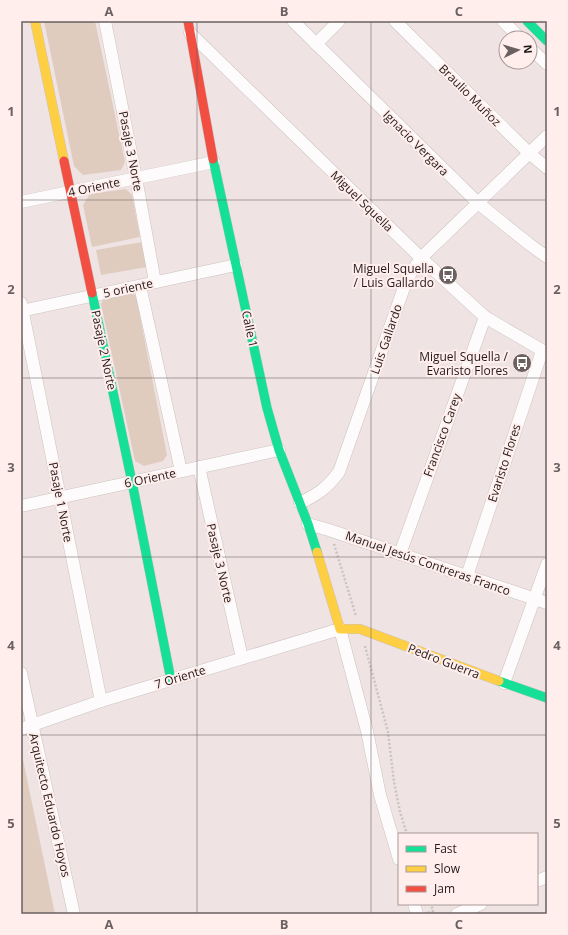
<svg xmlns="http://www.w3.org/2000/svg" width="568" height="935" viewBox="0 0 568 935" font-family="'Open Sans',sans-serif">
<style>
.green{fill:#dfccbf}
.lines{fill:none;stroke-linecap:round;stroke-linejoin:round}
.street-casing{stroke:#cbc2c1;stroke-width:13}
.fast-casing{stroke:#cbc2c1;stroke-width:10}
.slow-casing{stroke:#cbc2c1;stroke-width:10}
.jam-casing{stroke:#cbc2c1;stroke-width:10}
.path{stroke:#c9c4c4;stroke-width:2.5;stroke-dasharray:2 2;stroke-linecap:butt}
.street{stroke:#fdfbfb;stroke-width:12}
.fast{stroke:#16e098;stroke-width:9}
.slow{stroke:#ffcf43;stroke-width:9}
.jam{stroke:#f24e42;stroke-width:9}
.grid{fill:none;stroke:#6a6160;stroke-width:1;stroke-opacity:0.55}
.labels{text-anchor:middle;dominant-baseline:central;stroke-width:4;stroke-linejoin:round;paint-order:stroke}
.street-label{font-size:12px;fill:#221a19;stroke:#ffeeec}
.poi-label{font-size:12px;fill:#221a19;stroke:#ffeeec;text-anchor:end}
.neatline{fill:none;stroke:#6a6160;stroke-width:1.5}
.grid-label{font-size:13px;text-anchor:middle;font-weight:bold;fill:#6a6160}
</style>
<rect width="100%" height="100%" fill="#efe4e3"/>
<g class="green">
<polygon points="44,21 95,21 125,162 121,170 83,175 74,166"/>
<polygon points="126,189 132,195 140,237 92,247 83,205 90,194"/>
<polygon points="142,242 147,267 101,275 96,250"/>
<polygon points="129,291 136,296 167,455 163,461 144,466 135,461 101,304 104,297"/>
<polygon points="21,750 55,914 21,914"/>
</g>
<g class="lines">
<g class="street-casing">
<g id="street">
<polyline points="105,21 136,178 155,282"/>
<polyline points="293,21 478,203 529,244 547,257"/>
<polyline points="395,21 529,153 547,168"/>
<polyline points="503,21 520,38"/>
<polyline points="190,33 421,258 485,317 547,353"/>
<polyline points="316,44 339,21"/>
<polyline points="530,48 547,64"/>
<polyline points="21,202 214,162"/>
<polyline points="140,286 181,471"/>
<polyline points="21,303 101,701"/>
<polyline points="21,311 236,265"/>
<polyline points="199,467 242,658"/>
<path d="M300,503C318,494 326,489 339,472L407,279L421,258L547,136"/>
<polyline points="21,506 279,450"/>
<polyline points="308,524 329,530 547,603"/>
<polyline points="400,554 485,317"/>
<polyline points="467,576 542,351"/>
<polyline points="21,673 74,914"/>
<polyline points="504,683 547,564"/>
<polyline points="21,729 101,701 340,629 367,731 380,795 399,859"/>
<polyline points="537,881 547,877"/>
<polyline points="414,904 417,914"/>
<polyline points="457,914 481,904"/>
</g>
</g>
<g class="fast-casing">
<g id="fast">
<polyline points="527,21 547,41"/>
<polyline points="213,159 267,408 279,450 308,524 317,552"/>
<polyline points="92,293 132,482 171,680"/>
<polyline points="499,681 547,698"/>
</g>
</g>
<g class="slow-casing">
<g id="slow">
<polyline points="35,21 64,161"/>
<polyline points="317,552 340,629 360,629 499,681"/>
</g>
</g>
<g class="jam-casing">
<g id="jam">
<polyline points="188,21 213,159"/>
<polyline points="64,161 92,293"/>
</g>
</g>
<g class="path">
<polyline points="334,544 356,616"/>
<polyline points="365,646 388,732 394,782 400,812 407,834"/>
<polyline points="428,913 433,911 431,904"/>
</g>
<use href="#street" class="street"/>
<use href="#fast" class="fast"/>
<use href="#slow" class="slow"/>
<use href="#jam" class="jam"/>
</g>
<path class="grid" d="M197,21V914M371,21V914M21,200H547M21,378H547M21,557H547M21,735H547"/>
<defs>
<g id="bus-disc" transform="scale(1)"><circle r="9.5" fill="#6a6160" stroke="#ffeeec"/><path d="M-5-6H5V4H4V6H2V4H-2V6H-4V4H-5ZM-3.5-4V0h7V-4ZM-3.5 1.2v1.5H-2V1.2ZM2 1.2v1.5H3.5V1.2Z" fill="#fff"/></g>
</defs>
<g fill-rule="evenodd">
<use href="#bus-disc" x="448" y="275"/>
<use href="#bus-disc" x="522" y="363"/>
</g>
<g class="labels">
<g class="street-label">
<text transform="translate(470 95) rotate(45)">Braulio Muñoz</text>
<text transform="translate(416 143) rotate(45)">Ignacio Vergara</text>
<text transform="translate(131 151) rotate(79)">Pasaje 3 Norte</text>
<text transform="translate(94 187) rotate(-12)">4 Oriente</text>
<text transform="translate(362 201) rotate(44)">Miguel Squella</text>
<text transform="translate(128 288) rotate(-12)">5 oriente</text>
<text transform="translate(250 329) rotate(78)">Calle 1</text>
<text transform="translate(386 339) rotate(-71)">Luis Gallardo</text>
<text transform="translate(104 350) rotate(78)">Pasaje 2 Norte</text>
<text transform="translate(442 435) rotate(-70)">Francisco Carey</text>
<text transform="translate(504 463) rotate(-72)">Evaristo Flores</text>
<text transform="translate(150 478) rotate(-12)">6 Oriente</text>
<text transform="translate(61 502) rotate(79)">Pasaje 1 Norte</text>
<text transform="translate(220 563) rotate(77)">Pasaje 3 Norte</text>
<text transform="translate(428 563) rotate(19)">Manuel Jesús Contreras Franco</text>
<text transform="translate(444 661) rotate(21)">Pedro Guerra</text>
<text transform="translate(180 677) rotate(-17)">7 Oriente</text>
<text transform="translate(50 805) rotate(77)">Arquitecto Eduardo Hoyos</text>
</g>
<g class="poi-label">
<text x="434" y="268">Miguel Squella<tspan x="434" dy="14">/ Luis Gallardo</tspan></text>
<text x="508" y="356">Miguel Squella /<tspan x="508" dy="14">Evaristo Flores</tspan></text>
</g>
</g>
<rect width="568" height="935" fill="none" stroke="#ffeeec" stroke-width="44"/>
<rect x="398" y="833" width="140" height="72" fill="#ffeeec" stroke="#a79998"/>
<rect x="406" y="846" width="20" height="6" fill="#16e098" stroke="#a79998"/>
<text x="434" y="853" font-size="12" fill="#221a19">Fast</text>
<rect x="406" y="866" width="20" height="6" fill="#ffcf43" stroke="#a79998"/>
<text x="434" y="873" font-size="12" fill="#221a19">Slow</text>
<rect x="406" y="886" width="20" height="6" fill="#f24e42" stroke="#a79998"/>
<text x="434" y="893" font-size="12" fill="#221a19">Jam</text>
<g transform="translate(518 50) rotate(85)"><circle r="19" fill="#ffeeec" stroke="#a79998"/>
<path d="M0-3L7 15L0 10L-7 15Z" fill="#6a6160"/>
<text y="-6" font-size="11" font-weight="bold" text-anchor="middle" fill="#221a19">N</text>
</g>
<rect x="22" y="22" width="524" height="891" class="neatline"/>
<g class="grid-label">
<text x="109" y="16">A</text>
<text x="284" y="16">B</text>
<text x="459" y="16">C</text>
<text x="11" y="116">1</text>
<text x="557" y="116">1</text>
<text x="11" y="294">2</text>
<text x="557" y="294">2</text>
<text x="11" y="472">3</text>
<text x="557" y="472">3</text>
<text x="11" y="650">4</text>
<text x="557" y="650">4</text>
<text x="11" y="828">5</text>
<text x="557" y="828">5</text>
<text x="109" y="929">A</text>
<text x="284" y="929">B</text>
<text x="459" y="929">C</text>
</g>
</svg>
